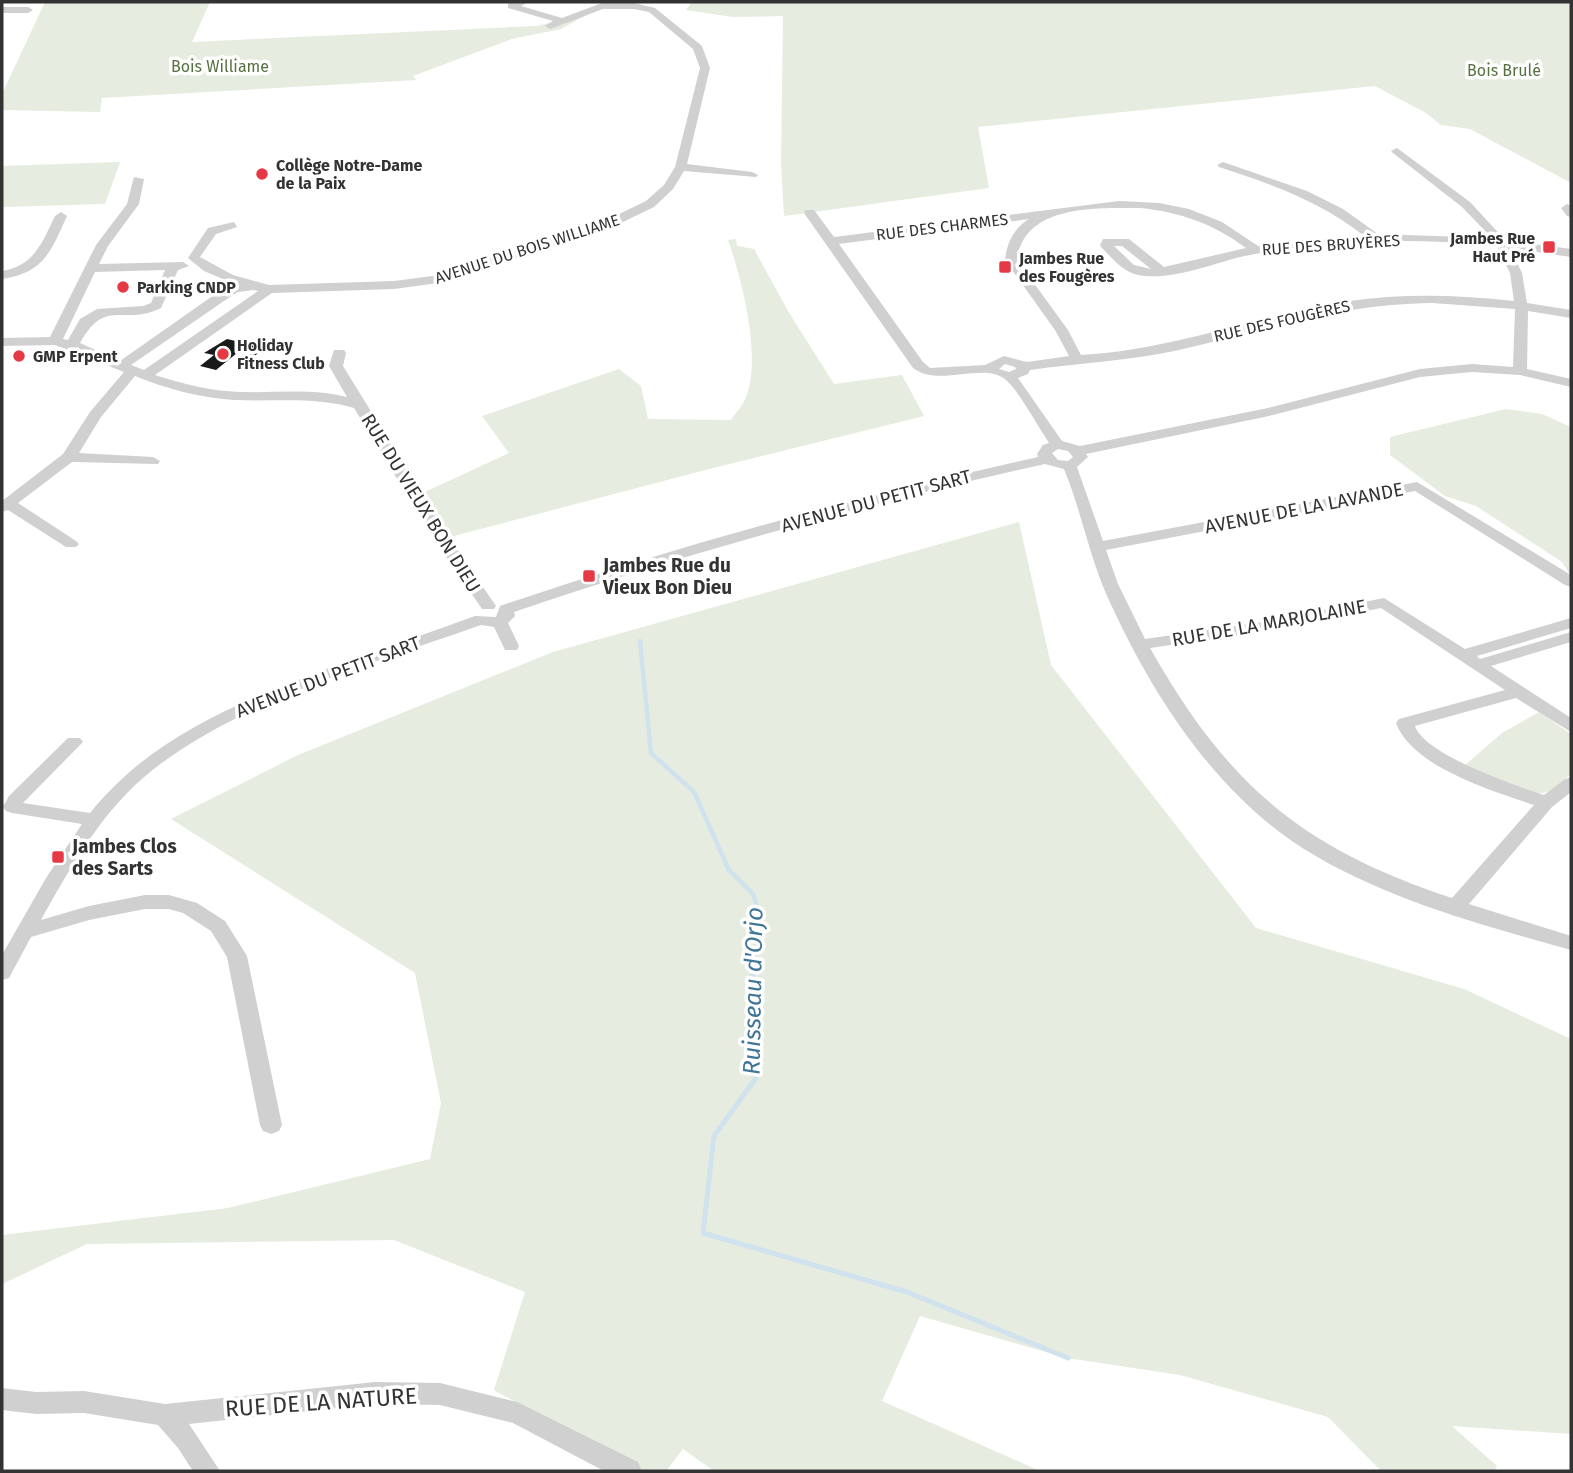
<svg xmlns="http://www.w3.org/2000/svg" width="1573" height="1473" viewBox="0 0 1573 1473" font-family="'Fira Sans',sans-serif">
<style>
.green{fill:#e6ecdf}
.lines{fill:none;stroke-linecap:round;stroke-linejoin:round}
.stream-far1{stroke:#cfe2ee;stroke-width:4.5}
.stream{stroke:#cfe2ee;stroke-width:5}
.building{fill:#1a1a1a}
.minor{fill:#d0d0d0;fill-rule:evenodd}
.poi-dot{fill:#e63946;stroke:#fff;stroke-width:2.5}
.labels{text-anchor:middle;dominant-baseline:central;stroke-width:7;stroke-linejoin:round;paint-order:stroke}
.far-park-label{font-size:16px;fill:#56703f;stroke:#fff}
.far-poi-label{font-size:16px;font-weight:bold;fill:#333;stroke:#fff;text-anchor:start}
.far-street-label{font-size:16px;fill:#333;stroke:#fff}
.street-label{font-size:19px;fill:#333;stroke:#fff}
.poi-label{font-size:19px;font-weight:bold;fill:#333;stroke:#fff;text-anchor:start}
.near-street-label{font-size:23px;fill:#333;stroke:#fff}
.near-water-label{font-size:24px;font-style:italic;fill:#3f7597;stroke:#fff}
</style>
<rect width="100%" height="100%" fill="#fff"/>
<g class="green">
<polygon points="45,2 210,2 192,42 536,26 588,14 561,29 512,39 413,76 416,80 102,98 100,112 2,110 2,94"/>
<polygon points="692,2 1571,2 1571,183 1470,129 1441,125 1426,113 1375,86 978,127 989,188 784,216 781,165 783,16 733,17 686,10"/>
<polygon points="120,162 105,204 2,207 2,166"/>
<path d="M736,239L737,246L754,249L788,311L834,384L902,375L924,416L713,468L450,537L423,493L509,453L482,416L619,369L641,386L648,419L731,420C736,413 743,405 746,397C762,358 742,279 728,240Z"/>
<polygon points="1506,409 1542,414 1571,427 1571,576 1562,562 1476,506 1445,496 1390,455 1390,437"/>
<polygon points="1019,522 1051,665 1256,928 1464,989 1571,1039 1571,1434 1452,1426 1497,1466 1495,1471 1381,1471 1328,1417 1180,1375 1067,1358 920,1316 882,1401 1040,1471 714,1471 683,1449 666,1471 639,1471 494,1390 525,1292 394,1240 87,1244 2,1284 2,1235 228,1208 430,1159 441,1103 415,973 171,819 298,755 553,652"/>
<path d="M1539,712L1571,734V774C1563,780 1554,791 1543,793C1524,796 1484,773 1465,765L1502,733Z"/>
</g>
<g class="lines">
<polyline class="stream-far1" points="640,641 651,753 694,792 729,870 753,894 759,912 754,964"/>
<polyline class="stream" points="754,962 747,1038 756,1078 714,1136 703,1233 907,1292 1068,1358"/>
</g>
<polygon class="building" points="227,339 265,348 253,357 237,353 216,370 200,366 214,355 204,353"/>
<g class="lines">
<g class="minor">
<path d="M514,2H528L521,6L562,18L602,3H634L655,8L702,46L710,68L687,164L752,172L758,175L756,177L684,171L673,189L654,207L623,222L446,282L394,289L272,293L155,375C183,384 210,391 240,392C276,393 312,388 347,397L329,366L334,350H344L346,353L343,366L446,533L496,606L494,609H482L430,533L354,408C314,396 276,402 235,400C201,398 167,389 135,376L101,417L79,453L153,457L160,461L158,464L72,462L18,503L76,541L79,544L76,547H66L8,510L2,512V501L63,454L90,412L124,372L55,345L2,346V338L50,337L96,245L127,204L134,177L144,179L139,204L108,246L99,264L183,262L189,266L178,270L161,308C123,327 106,296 80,343L120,361L214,295L237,285L204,271L188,258L208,228L234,222L237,227L216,234L200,257L233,275L269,285L394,281L440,275L615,216L646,201L664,185L675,167L700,68L693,49L649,12L634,9H603L550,29L545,26L553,21L508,8V4ZM165,270L151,303L143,306L97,309L80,319L68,340L63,339L95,272ZM254,290L258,291L144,370L131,365L224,301L238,292Z"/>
<polygon points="2,7 28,7 33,10 28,13 2,13"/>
<path d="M1397,148L1470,202L1505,240L1571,249V257L1510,248L1522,273L1527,303L1571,310V318L1528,311L1527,369L1571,379V387L1520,375L1472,372L1420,377L1269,416L1086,454L1088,457L1077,467L1103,541L1417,482L1571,575V587L1565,585L1415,491L1106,550L1118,584L1145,639L1269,621L1384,598L1465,649L1571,618V628L1477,656L1480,659L1571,632V642L1491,666L1571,718V732L1516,698L1415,726C1425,755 1514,785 1544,795L1565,779L1571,777V792L1552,807L1469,904L1571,936V950C1482,925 1384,899 1304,849C1214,792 1151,693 1108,598C1089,556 1082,513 1064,469L1045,464C866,504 689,552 514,612L515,616L508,623L519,646L517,650H505L494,627L481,625C375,663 228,704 143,778C99,816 69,870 41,920L89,906L145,895H169L197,903L225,921L247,956L282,1125L279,1131L271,1134L263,1131L260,1125L227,957L211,931L183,913L169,909H145L89,920L31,937L9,978L2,980V955L46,878L82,824L12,813L6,811L3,807L9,796L68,738H80L83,742L23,803L90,813C152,736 239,702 329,668C378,651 427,633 475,616L496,617L500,606C677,546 856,497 1038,457L1037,454L1043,445L1049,443C1038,427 1019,391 1006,380C984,361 939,388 913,368L804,213L806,210H814L834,237L1119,201L1159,203L1189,209L1222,222L1258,246L1363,235C1320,201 1271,184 1219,167L1217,165L1223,162L1307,191L1343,209L1378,234L1492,238L1462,207L1393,153L1391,151ZM1140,208C1180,212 1214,224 1246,248L1164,267L1129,239H1103L1100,245L1102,248C1115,261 1125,275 1145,276C1182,279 1219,260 1255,254C1334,239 1417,238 1497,246L1510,273L1514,301C1459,295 1404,293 1349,301C1258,315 1174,350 1081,355L1068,330L1017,260C1024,204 1097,208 1140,208ZM1029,219C1014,228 1007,242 1005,260L1055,330L1069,356L1027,362L1004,356L985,365L930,368L923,362L839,244ZM1114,246H1122L1151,269L1134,265ZM1432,303L1515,309L1513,367L1472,364L1420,369L1268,408L1080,446L1062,441L1018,378L1028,374L1030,370C1079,363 1129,361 1179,350C1267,330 1340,304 1432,303ZM1005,364L1015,367L1016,369L1009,372L999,369ZM1058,449L1068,451L1073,457L1068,461L1058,460L1052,453ZM1381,608L1505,690L1399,719L1396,723C1412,767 1493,791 1534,805L1452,898C1302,848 1228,786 1150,648L1269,631Z"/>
<polygon points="1567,204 1571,206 1571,217 1567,216 1561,208"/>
<path d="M61,212L67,216C51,251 44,273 2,279V271C34,266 42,243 55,216Z"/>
<polygon points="375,1382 440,1383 517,1402 638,1462 642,1471 604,1471 513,1423 440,1405 375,1404 189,1424 220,1471 193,1471 178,1448 158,1425 84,1413 36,1414 2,1410 2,1388 36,1392 84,1391 165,1404"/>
</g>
</g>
<g class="poi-dot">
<circle cx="262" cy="174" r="7"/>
<rect x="1542" y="240" width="14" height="14" rx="3.5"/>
<rect x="998" y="260" width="14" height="14" rx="3.5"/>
<circle cx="123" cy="287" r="7"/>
<circle cx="223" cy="354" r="7"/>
<circle cx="19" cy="356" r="7"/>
<rect x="582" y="569" width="14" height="14" rx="3.5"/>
<rect x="51" y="850" width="14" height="14" rx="3.5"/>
</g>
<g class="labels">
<g class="far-park-label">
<text x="220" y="66">Bois Williame</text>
<text x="1504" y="70">Bois Brulé</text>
</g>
<g class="far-poi-label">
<text x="276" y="165">Collège Notre-Dame<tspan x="276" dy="18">de la Paix</tspan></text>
<text x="1535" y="238" text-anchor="end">Jambes Rue<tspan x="1535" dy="18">Haut Pré</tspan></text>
<text x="1019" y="258">Jambes Rue<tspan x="1019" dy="18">des Fougères</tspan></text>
<text x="137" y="287">Parking CNDP</text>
<text x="237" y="345">Holiday<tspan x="237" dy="18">Fitness Club</tspan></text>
<text x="33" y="356">GMP Erpent</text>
</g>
<g class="far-street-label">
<text transform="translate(942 227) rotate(-7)">RUE DES CHARMES</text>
<text transform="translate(1331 245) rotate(-4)">RUE DES BRUYÈRES</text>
<text transform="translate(527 249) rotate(-18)">AVENUE DU BOIS WILLIAME</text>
<text transform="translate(1282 321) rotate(-13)">RUE DES FOUGÈRES</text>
</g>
<g class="street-label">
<text transform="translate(876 501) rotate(-15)">AVENUE DU PETIT SART</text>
<text transform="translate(421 503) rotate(58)">RUE DU VIEUX BON DIEU</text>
<text transform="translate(1304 508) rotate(-11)">AVENUE DE LA LAVANDE</text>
<text transform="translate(1269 623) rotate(-10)">RUE DE LA MARJOLAINE</text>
<text transform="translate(328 677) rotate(-21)">AVENUE DU PETIT SART</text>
</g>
<g class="poi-label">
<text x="603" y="565">Jambes Rue du<tspan x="603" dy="22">Vieux Bon Dieu</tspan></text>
<text x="72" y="846">Jambes Clos<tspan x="72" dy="22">des Sarts</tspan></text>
</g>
<g class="near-street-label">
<text transform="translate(321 1402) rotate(-4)">RUE DE LA NATURE</text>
</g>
<g class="near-water-label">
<text transform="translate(753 991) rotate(-89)">Ruisseau d'Orjo</text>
</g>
</g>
<rect width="1573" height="1473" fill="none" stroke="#333333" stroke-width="7"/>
</svg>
